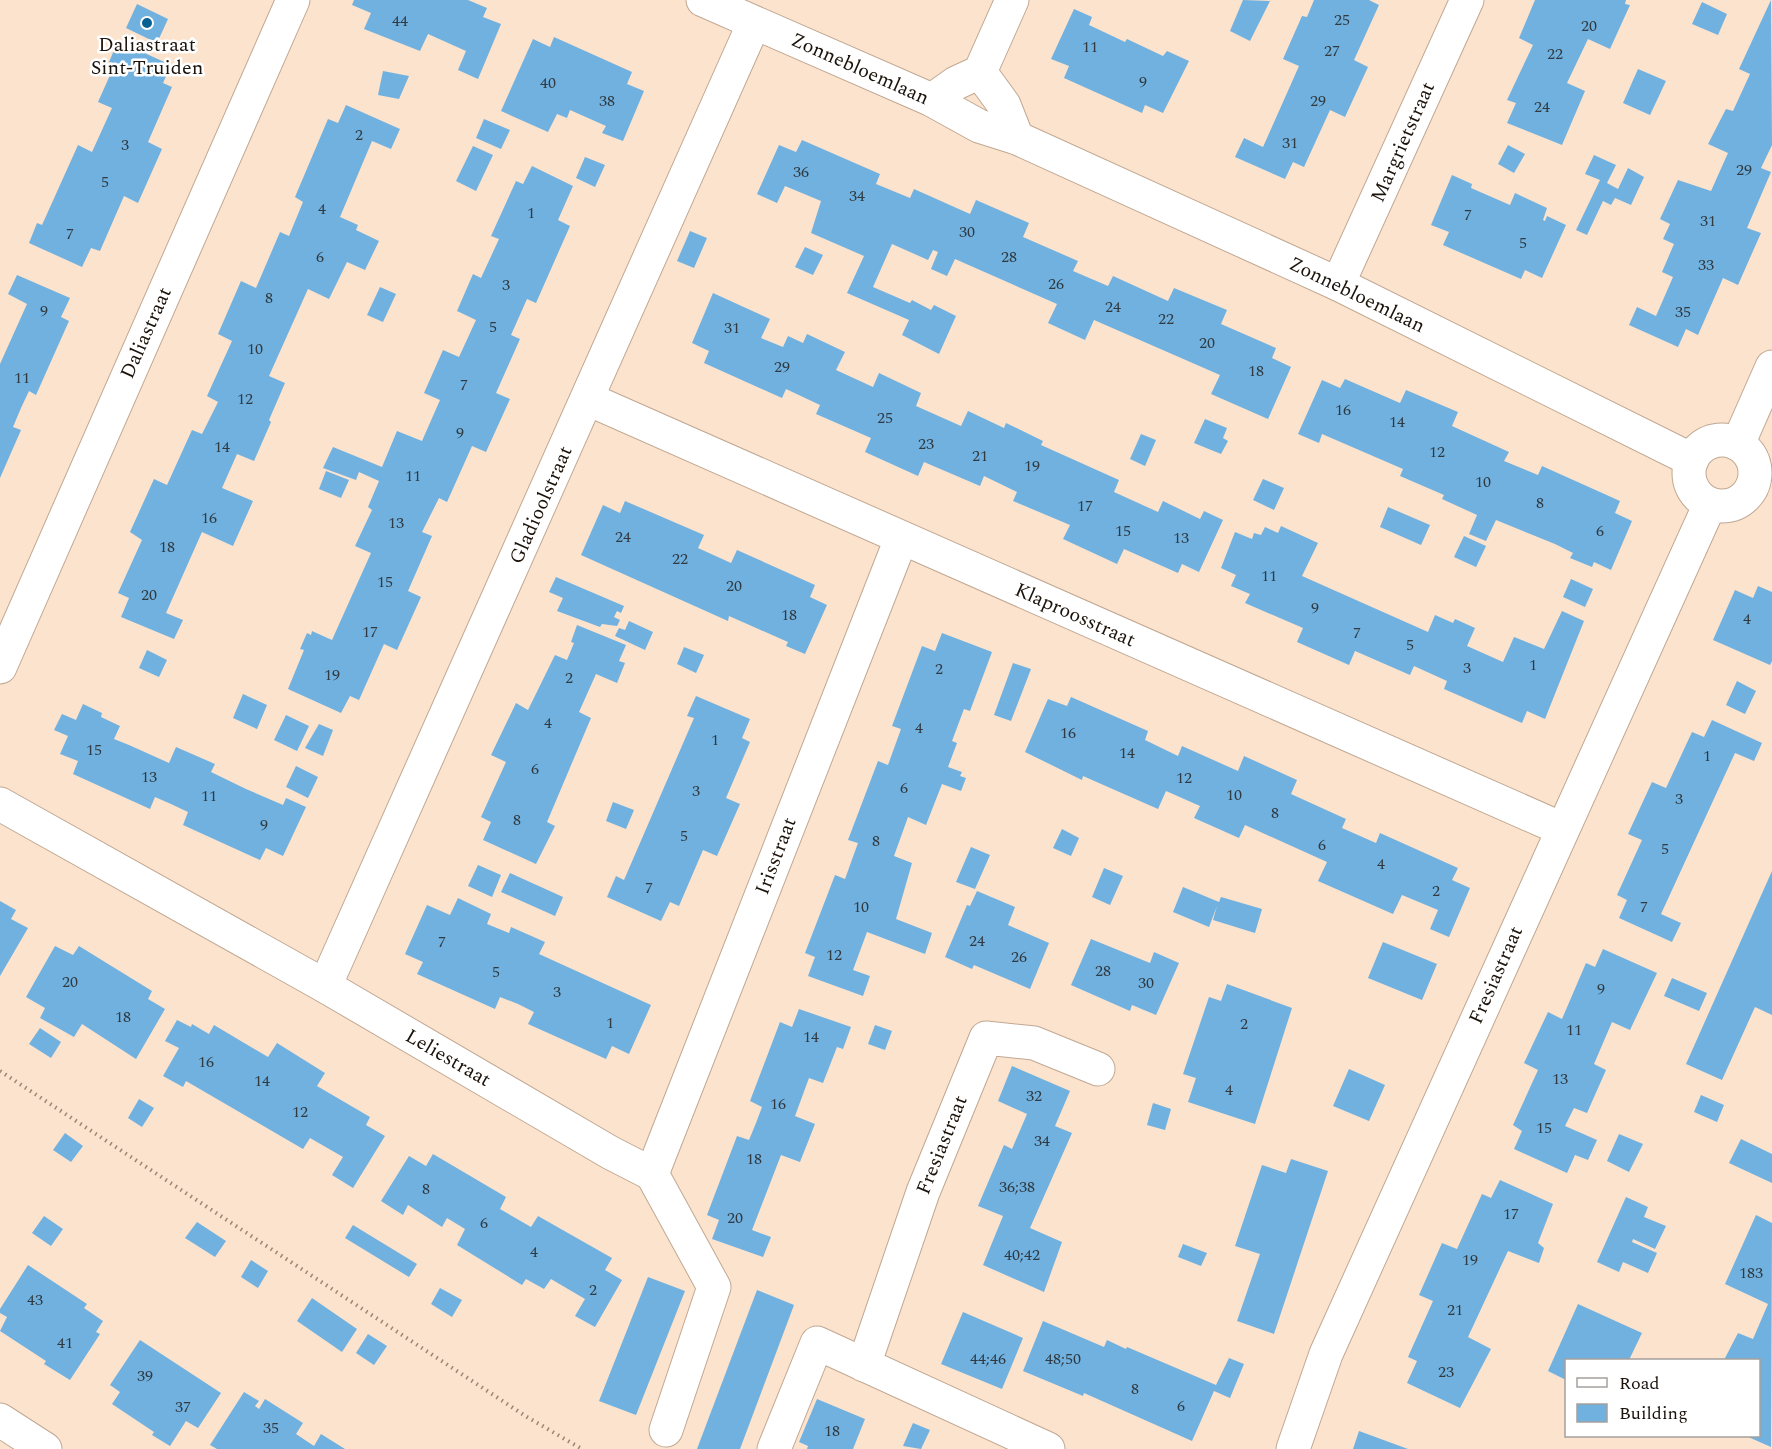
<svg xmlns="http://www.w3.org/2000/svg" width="1772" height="1449" viewBox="0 0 1772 1449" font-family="Spectral,serif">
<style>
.building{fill:#70b1e0}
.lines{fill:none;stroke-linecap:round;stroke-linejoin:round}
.street-casing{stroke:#c0a893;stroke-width:35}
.path{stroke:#988676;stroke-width:4;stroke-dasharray:1.5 4.5;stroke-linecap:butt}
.street{stroke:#fff;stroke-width:33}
.poi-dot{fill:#076192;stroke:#fff;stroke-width:2}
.labels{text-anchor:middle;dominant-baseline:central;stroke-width:5;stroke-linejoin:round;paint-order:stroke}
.number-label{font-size:16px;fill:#303a40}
.poi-label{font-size:20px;fill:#1b120a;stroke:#fff}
.street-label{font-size:20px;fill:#1b120a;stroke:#fff}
</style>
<rect width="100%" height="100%" fill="#fce3cd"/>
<g class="building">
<polygon points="354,0 468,0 487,8 483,17 501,24 478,79 458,70 466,51 428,34 420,51 364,29 371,13 352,5"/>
<polygon points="1243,0 1270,1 1250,41 1230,31"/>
<polygon points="1314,0 1369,0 1379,5 1354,60 1368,67 1345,117 1330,110 1304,167 1293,162 1285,179 1235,157 1244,138 1263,147 1299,66 1283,59 1302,16 1307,17"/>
<polygon points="1535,0 1626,0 1625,4 1630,5 1610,49 1588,39 1567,83 1585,91 1562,145 1507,123 1516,103 1507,100 1533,45 1519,38"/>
<polygon points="1771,0 1772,145 1761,168 1771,172 1747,228 1761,233 1738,285 1723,278 1698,335 1686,329 1678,347 1629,325 1637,307 1656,316 1673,277 1662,272 1674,244 1663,239 1670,224 1660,219 1678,180 1711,191 1728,153 1708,144 1726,109 1733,111 1750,74 1739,69"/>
<polygon points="1702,2 1727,14 1718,35 1692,24"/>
<polygon points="137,4 168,19 157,43 126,28"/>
<polygon points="1074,9 1092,17 1089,25 1125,42 1127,39 1163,56 1167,51 1189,61 1163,113 1145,105 1142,113 1064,78 1069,66 1051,59"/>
<polygon points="554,37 632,72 627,84 644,91 623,141 602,133 606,126 570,110 567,118 557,114 548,132 501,111 533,39 550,47"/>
<polygon points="118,41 171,65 163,83 172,87 148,142 162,149 138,203 124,196 100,251 91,248 82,267 29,243 37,223 42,225 78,145 92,152 112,108 98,102 115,64 109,62"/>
<polygon points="1638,69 1666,81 1650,115 1623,103"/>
<polygon points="383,71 409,76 399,99 378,95"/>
<polygon points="346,105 400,129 391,149 372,141 340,217 358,225 356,230 379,241 365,270 347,262 329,299 308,289 269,376 285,383 269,420 271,422 254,461 237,454 222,488 253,501 233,546 202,532 166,613 183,620 174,639 121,617 129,598 118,593 142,540 130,532 154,479 167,485 192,430 202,434 218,402 207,396 232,341 218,334 241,281 256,288 280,232 289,236 303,202 295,197 328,119 338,123"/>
<polygon points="484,119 510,130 501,149 476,138"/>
<polygon points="802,140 880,174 876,184 910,198 914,189 970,214 976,200 1029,223 1023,237 1078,261 1073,271 1108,286 1113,276 1168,301 1174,288 1227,310 1221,324 1276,348 1272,358 1291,367 1268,419 1211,394 1220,375 1094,320 1085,340 1048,323 1057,304 955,259 947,276 931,269 938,252 933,250 928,260 892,244 873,287 910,303 912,300 931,310 934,305 956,316 939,354 902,335 909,320 847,293 864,256 811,233 821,201 785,186 777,203 757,194 779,145 796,152"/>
<polygon points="1508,145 1525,154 1514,173 1498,164"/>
<polygon points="473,146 493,155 476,191 456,181"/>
<polygon points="1594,155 1616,165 1607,183 1618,189 1628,168 1644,177 1631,205 1615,198 1611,205 1603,201 1587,235 1576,230 1600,180 1585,174"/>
<polygon points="585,157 605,165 595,187 576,178"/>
<polygon points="532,166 573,186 558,220 570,226 536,303 527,299 511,335 520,339 496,393 510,399 486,452 472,446 447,502 439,498 422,532 432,536 408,591 421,597 397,650 384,644 359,700 350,696 341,713 288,689 304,650 300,649 307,633 311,635 312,631 332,640 371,553 355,546 372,510 368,507 379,481 359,472 356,480 323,468 333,447 382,467 397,431 422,441 440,400 424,393 443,350 459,357 476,320 457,311 473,274 481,278 499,239 491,236 516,181 523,184"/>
<polygon points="1452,175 1472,184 1471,188 1510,205 1515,193 1547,208 1543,220 1545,221 1547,216 1566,225 1542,278 1525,270 1521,279 1443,245 1449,232 1431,225"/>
<polygon points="690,231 707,238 694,268 677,261"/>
<polygon points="805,247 823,255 813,275 795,267"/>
<polygon points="17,275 70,298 61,317 69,321 36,395 29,391 21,408 13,427 21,430 0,478 0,364 27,304 8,294"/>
<polygon points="380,287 396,294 383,322 367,315"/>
<polygon points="713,293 770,319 761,338 783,347 788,336 803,343 807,334 845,352 836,370 873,387 879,373 921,393 916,406 961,426 968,411 1004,428 1006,423 1043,441 1041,445 1119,480 1114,492 1158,512 1163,501 1200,519 1204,511 1223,520 1199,572 1182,564 1178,573 1124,549 1117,564 1063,539 1070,525 1013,501 1017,492 984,476 980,486 924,462 918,476 865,452 871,438 816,414 820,405 786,389 782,398 704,363 709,351 692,343"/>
<polygon points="1345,379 1400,403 1406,390 1458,412 1452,426 1509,452 1504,461 1538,475 1542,466 1620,501 1615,513 1632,521 1611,570 1594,562 1592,567 1570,558 1573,553 1555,544 1496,520 1486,541 1469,534 1477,515 1442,499 1444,495 1400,476 1403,469 1322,434 1319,443 1298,434 1322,380 1340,388"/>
<polygon points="1205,419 1227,428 1223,438 1228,441 1221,454 1194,443"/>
<polygon points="1141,434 1156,440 1145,466 1130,459"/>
<polygon points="326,471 349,480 341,498 319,489"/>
<polygon points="1263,479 1284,488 1274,510 1253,500"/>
<polygon points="625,501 704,535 698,548 731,563 737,550 815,585 810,597 827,605 805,654 786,646 788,642 729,616 728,621 581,555 603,505 620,513"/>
<polygon points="1388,507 1430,525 1421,545 1380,527"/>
<polygon points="1281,526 1318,543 1302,576 1428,632 1435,615 1453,623 1455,619 1475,628 1467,646 1503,662 1514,637 1544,649 1562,611 1584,621 1545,719 1527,711 1522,723 1444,689 1447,681 1414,666 1410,675 1355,651 1349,665 1297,642 1303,628 1245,603 1250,594 1231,586 1236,575 1221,568 1235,532 1252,539 1254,533 1261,535 1265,527 1278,533"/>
<polygon points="1464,536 1486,546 1476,567 1454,557"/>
<polygon points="556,577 624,606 621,613 617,611 614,617 620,620 617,626 602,624 600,627 557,611 563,598 549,592"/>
<polygon points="1571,579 1593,589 1585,607 1563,597"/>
<polygon points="1758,586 1772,592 1772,661 1770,665 1713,640 1735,590 1753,598"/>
<polygon points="629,621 653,632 645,650 615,636 619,628 625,630"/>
<polygon points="577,625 626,645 619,661 625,663 617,683 596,674 579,712 591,718 547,822 555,826 536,864 483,840 491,822 481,817 506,762 491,755 516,703 528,710 555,655 567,660 574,643 571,642"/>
<polygon points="942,633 992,652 970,711 964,709 952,741 957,743 948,767 962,772 960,776 966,778 961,791 942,784 926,825 908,817 894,856 912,863 896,919 932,933 925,954 867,932 853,970 870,976 863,996 808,976 815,957 805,953 835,875 845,879 858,843 848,840 878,761 888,765 901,729 892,726 922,646 935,651"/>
<polygon points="684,647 704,655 696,673 677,664"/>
<polygon points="147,650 167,660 159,677 139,668"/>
<polygon points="1013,663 1031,669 1011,721 994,715"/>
<polygon points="1737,681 1756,691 1745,714 1726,705"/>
<polygon points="243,694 267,705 257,729 233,718"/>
<polygon points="696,696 750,719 742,738 750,742 726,798 740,804 717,856 703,850 679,906 670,902 661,921 607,897 616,876 624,880 694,718 687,716"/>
<polygon points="1071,697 1148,731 1145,740 1178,756 1182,746 1238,771 1244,756 1297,780 1291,794 1346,819 1342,828 1376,843 1380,833 1458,868 1452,880 1470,888 1449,937 1430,929 1438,910 1402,895 1393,914 1318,881 1327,862 1245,825 1239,838 1194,818 1200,806 1166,791 1158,809 1083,776 1082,780 1025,752 1048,699 1067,706"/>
<polygon points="83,704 102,713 101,717 120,726 114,739 129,745 169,763 176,747 215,764 211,772 246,789 283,805 286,798 306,807 283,856 266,848 260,860 183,825 188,812 171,804 155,797 150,809 73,774 78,761 60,754 68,736 54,730 62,714 76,720"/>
<polygon points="286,715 309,726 297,751 274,740"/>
<polygon points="1712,720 1762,743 1754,761 1735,753 1661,914 1681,923 1672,942 1619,918 1627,900 1617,895 1642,840 1628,834 1652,782 1666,788 1692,732 1704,737"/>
<polygon points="319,724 333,730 323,756 305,748"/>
<polygon points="296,766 318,777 308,798 286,787"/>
<polygon points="613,802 634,810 626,829 606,821"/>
<polygon points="1062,829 1079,838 1071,856 1053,848"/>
<polygon points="971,847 990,855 975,889 956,882"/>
<polygon points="478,865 501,875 492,897 468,886"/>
<polygon points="1104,868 1123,876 1110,905 1092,897"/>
<polygon points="1772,871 1772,1015 1755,1007 1722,1080 1686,1064"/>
<polygon points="510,873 563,897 555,916 501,892"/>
<polygon points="1183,887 1219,902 1221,897 1262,909 1255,933 1213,920 1217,906 1209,927 1173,912"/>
<polygon points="977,891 1015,907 1008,925 1049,943 1030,989 974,965 972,969 945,957 967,905 970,906"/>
<polygon points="458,898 491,914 487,924 509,933 511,927 545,942 539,954 651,1005 629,1054 612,1046 606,1059 528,1024 534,1012 518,1004 500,997 495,1009 417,974 423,962 405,954 427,905 450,915"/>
<polygon points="0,901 16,910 11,919 28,928 0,976"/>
<polygon points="1091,939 1150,963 1154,952 1179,963 1156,1015 1132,1005 1130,1011 1071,985"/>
<polygon points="1383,942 1437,964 1422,1000 1368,978"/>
<polygon points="55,946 73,955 79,946 152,991 148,999 165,1009 136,1059 82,1024 74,1037 40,1018 45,1008 26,997"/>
<polygon points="1603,949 1657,973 1630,1030 1612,1022 1594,1064 1606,1070 1587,1113 1574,1108 1565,1126 1597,1140 1588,1160 1575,1155 1567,1173 1514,1149 1522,1131 1513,1125 1538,1070 1524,1063 1548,1012 1562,1019 1586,963 1595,967"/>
<polygon points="1672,978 1707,993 1699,1011 1664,996"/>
<polygon points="1227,984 1292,1008 1255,1124 1188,1102 1196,1078 1183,1074 1209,997 1221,1001"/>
<polygon points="799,1009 851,1027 843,1049 837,1047 823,1083 809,1078 795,1116 815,1124 800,1162 781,1155 752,1230 771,1237 763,1257 712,1239 719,1220 707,1215 737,1136 749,1140 756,1123 762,1107 750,1101 780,1022 792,1027"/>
<polygon points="177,1020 191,1027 192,1024 209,1034 214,1025 268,1057 277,1043 325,1073 317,1086 370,1117 366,1125 385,1136 353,1188 332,1175 343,1157 310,1138 303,1149 186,1081 183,1087 163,1076 179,1048 165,1041"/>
<polygon points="875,1025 892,1031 885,1050 868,1044"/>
<polygon points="40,1028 61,1042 51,1058 29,1044"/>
<polygon points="1012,1066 1070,1091 1055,1126 1072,1133 1030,1228 1062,1242 1044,1292 983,1265 1003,1216 978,1206 1004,1145 1012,1149 1027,1114 998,1101"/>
<polygon points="1349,1069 1385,1085 1369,1121 1333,1106"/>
<polygon points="1701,1095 1724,1105 1717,1122 1694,1112"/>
<polygon points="139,1099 154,1108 142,1127 128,1118"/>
<polygon points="1153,1103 1171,1109 1165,1130 1147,1125"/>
<polygon points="65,1133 83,1146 71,1162 53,1150"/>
<polygon points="1619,1134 1643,1144 1629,1172 1607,1161"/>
<polygon points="1741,1139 1772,1154 1772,1183 1729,1163"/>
<polygon points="433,1154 506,1197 500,1209 531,1227 538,1216 612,1258 605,1270 622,1280 595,1327 575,1316 585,1299 551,1279 544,1289 526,1279 522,1285 457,1245 465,1229 447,1218 442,1227 408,1205 403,1215 381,1201 409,1156 426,1166"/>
<polygon points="1291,1159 1328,1171 1274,1334 1237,1321 1260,1254 1235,1246 1262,1165 1286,1173"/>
<polygon points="1500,1180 1553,1204 1538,1243 1544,1248 1539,1263 1508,1251 1468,1337 1491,1349 1460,1408 1407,1383 1417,1361 1408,1357 1433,1301 1419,1295 1442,1243 1457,1249 1482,1194 1491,1198"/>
<polygon points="1626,1197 1648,1207 1644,1217 1666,1226 1655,1249 1633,1239 1632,1242 1657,1253 1648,1273 1623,1262 1619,1272 1597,1262"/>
<polygon points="1756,1215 1772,1223 1771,1447 1746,1436 1758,1436 1758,1360 1724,1360 1738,1333 1753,1339 1768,1304 1725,1284"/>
<polygon points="44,1216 63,1229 51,1246 32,1233"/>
<polygon points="197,1222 226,1241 215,1257 185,1238"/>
<polygon points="353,1225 417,1264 409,1277 345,1238"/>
<polygon points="1183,1244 1207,1253 1201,1266 1178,1257"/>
<polygon points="251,1260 268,1271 258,1288 241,1277"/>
<polygon points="28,1265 87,1304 84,1308 103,1321 96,1332 100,1334 70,1380 44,1364 46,1361 0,1331 7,1317 0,1313 0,1309"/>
<polygon points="648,1277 685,1291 636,1415 599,1401"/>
<polygon points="440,1288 462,1300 452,1317 431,1304"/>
<polygon points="757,1290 794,1305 740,1449 697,1449"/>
<polygon points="312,1298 357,1329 342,1352 297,1321"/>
<polygon points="1578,1304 1642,1333 1629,1360 1566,1360 1566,1380 1548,1371"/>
<polygon points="963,1312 1023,1338 1002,1389 941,1364"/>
<polygon points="1043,1321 1104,1347 1107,1340 1126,1349 1127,1347 1216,1385 1229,1358 1244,1364 1230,1398 1214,1391 1192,1441 1084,1393 1083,1396 1023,1371"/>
<polygon points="368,1334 387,1346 374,1365 356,1353"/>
<polygon points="140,1340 221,1393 198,1428 186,1421 170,1446 152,1435 154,1432 112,1404 120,1392 110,1385"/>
<polygon points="244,1392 259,1401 255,1406 259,1409 265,1399 303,1423 296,1434 314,1446 321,1434 345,1449 217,1449 210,1445"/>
<polygon points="817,1399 865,1419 853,1449 807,1449 808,1446 799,1442"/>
<polygon points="913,1423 930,1430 921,1449 903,1446"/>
<polygon points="1359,1431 1408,1449 1353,1449"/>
</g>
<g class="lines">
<g class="street-casing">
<g id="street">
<polyline points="703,0 932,100 979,126 1017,138 1338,284 1692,460"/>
<polyline points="980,72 1004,105 1017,138"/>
<polyline points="932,100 956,83 980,72 1012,0"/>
<polyline points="1338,284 1467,0"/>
<polyline points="588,399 1562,829"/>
<circle cx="1722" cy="473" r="33"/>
<polyline points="1738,444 1772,367"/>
<polyline points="0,667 293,0"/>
<polyline points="0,804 325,986 611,1153 652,1174 714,1287 666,1430"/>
<polyline points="325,986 754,23"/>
<polyline points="652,1174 901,539"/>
<polyline points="864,1365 923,1192 986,1038 1034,1043 1098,1069"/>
<polyline points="0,1420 45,1449"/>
<polyline points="774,1449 817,1343 1048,1449"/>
<polyline points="1293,1449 1326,1354 1710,504"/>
</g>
</g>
<polyline class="path" points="0,1071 527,1417 582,1449"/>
<use href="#street" class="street"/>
</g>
<circle class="poi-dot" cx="147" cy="23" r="6"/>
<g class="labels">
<g class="number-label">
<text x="1342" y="20">25</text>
<text x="400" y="21">44</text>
<text x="1589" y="26">20</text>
<text x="1090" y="47">11</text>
<text x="1332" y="51">27</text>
<text x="1555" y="54">22</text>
<text x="1143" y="82">9</text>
<text x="548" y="83">40</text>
<text x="607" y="101">38</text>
<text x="1318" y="101">29</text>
<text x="1542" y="107">24</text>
<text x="359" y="135">2</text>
<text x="1290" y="143">31</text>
<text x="125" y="145">3</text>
<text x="1744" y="170">29</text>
<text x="801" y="172">36</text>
<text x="105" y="182">5</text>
<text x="857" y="196">34</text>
<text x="322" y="209">4</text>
<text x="531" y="213">1</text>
<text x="1468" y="215">7</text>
<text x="1708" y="221">31</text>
<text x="967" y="232">30</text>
<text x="70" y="234">7</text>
<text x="1523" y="243">5</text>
<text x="320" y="257">6</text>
<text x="1009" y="257">28</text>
<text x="1706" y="265">33</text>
<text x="1056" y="284">26</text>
<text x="506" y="285">3</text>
<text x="269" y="298">8</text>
<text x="1113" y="307">24</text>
<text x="44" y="311">9</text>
<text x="1683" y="312">35</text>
<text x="1166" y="319">22</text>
<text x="493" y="327">5</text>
<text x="732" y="328">31</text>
<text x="1207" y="343">20</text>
<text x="255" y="349">10</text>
<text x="782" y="367">29</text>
<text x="1256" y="371">18</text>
<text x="22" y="378">11</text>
<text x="464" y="385">7</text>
<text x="245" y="399">12</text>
<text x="1343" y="410">16</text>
<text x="885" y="418">25</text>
<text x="1397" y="422">14</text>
<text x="460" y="433">9</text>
<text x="926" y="444">23</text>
<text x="222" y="447">14</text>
<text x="1437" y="452">12</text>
<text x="980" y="456">21</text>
<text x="1032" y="466">19</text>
<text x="413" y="476">11</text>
<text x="1483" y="482">10</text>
<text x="1540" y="503">8</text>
<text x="1085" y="506">17</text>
<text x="209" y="518">16</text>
<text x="396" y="523">13</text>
<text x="1123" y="531">15</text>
<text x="1600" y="531">6</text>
<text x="623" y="537">24</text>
<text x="1181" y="538">13</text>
<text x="167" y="547">18</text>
<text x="680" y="559">22</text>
<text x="1269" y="576">11</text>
<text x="385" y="582">15</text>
<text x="734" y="586">20</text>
<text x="149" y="595">20</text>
<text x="1315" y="608">9</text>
<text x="789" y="615">18</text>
<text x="1747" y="619">4</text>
<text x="370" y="632">17</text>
<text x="1357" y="633">7</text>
<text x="1410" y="645">5</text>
<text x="1533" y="665">1</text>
<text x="1467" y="668">3</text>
<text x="939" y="669">2</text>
<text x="332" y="675">19</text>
<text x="569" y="678">2</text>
<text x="548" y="723">4</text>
<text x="919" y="728">4</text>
<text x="1068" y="733">16</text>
<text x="715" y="740">1</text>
<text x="94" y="750">15</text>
<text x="1127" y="753">14</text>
<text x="1707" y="756">1</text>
<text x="535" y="769">6</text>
<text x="149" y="777">13</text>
<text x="1184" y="778">12</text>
<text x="904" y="788">6</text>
<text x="696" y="791">3</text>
<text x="1234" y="795">10</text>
<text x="209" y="796">11</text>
<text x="1679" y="799">3</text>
<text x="1275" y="813">8</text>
<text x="517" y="820">8</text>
<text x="264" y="825">9</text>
<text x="684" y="836">5</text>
<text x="876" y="841">8</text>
<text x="1322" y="845">6</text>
<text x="1665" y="849">5</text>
<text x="1381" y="864">4</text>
<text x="649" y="888">7</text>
<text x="1436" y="891">2</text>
<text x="861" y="907">10</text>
<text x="1644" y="907">7</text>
<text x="977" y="941">24</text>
<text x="442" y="942">7</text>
<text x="834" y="955">12</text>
<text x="1019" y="957">26</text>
<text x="1103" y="971">28</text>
<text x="496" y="972">5</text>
<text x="70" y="982">20</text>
<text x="1146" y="983">30</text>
<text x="1601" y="989">9</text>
<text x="557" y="992">3</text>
<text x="123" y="1017">18</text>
<text x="610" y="1023">1</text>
<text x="1244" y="1024">2</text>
<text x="1574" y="1030">11</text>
<text x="811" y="1037">14</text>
<text x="206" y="1062">16</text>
<text x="1560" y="1079">13</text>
<text x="262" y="1081">14</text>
<text x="1229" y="1090">4</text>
<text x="1034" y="1096">32</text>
<text x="778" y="1104">16</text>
<text x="300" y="1112">12</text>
<text x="1544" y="1128">15</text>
<text x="1042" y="1141">34</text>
<text x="754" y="1159">18</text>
<text x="1017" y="1187">36;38</text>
<text x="426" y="1189">8</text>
<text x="1511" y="1214">17</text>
<text x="735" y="1218">20</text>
<text x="484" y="1223">6</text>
<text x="534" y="1252">4</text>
<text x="1022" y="1255">40;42</text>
<text x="1470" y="1260">19</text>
<text x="1751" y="1273">183</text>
<text x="593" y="1290">2</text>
<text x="35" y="1300">43</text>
<text x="1455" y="1310">21</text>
<text x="65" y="1343">41</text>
<text x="988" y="1359">44;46</text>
<text x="1063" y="1359">48;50</text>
<text x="1446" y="1372">23</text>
<text x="145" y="1376">39</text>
<text x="1135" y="1389">8</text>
<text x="1181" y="1406">6</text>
<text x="183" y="1407">37</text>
<text x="271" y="1428">35</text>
<text x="832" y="1431">18</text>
</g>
<g class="poi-label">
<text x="147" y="45">Daliastraat<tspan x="147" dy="23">Sint-Truiden</tspan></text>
</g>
<g class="street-label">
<text transform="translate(860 69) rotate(24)">Zonnebloemlaan</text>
<text transform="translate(1403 142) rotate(-66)">Margrietstraat</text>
<text transform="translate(1357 295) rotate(26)">Zonnebloemlaan</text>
<text transform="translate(146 333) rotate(-66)">Daliastraat</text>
<text transform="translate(541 505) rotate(-66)">Gladioolstraat</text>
<text transform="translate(1075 615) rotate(24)">Klaproosstraat</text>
<text transform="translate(776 856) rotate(-69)">Irisstraat</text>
<text transform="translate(1496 975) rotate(-66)">Fresiastraat</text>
<text transform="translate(448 1058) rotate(30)">Leliestraat</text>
<text transform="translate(942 1145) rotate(-68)">Fresiastraat</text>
</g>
</g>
<rect x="1565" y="1359" width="195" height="78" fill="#ffffff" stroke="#a4a09d" stroke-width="1.5"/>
<rect x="1577" y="1378" width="30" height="9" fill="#ffffff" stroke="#a4a09d" stroke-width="1.5"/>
<text x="1619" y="1389" font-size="18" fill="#1b120a">Road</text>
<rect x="1577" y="1404" width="30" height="18" fill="#70b1e0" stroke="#a4a09d" stroke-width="1.5"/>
<text x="1619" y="1419" font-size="18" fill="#1b120a">Building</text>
</svg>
